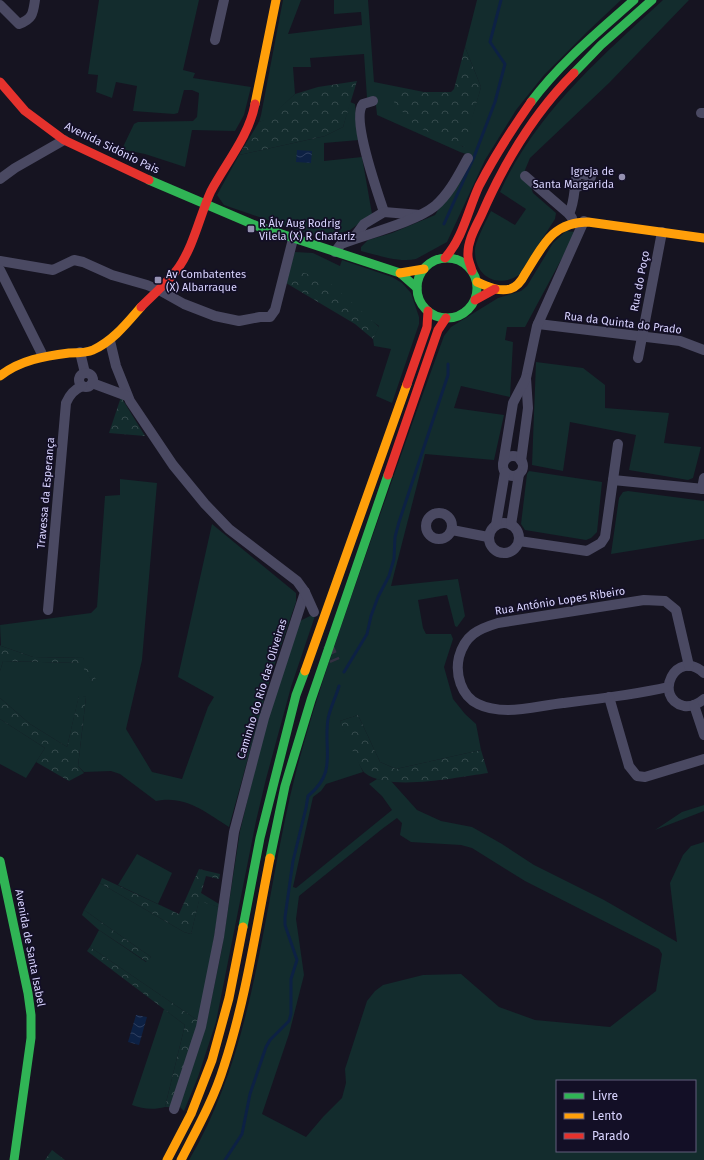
<svg xmlns="http://www.w3.org/2000/svg" width="704" height="1160" viewBox="0 0 704 1160" font-family="'Fira Sans',sans-serif">
<style>
.grass{fill:#132c2d;fill-rule:evenodd}
.forest{fill:url(#forest-crowns)}
.water{fill:url(#water-waves)}
.lines{fill:none;stroke-linecap:round;stroke-linejoin:round}
.stream{stroke:#0d2144;stroke-width:3}
.street-tunnel{stroke:#333142;stroke-width:10;stroke-dasharray:10 5;stroke-linecap:butt}
.street{stroke:#4a4962;stroke-width:10}
.fast{stroke:#30b455;stroke-width:9}
.slow{stroke:#ff9f0a;stroke-width:9}
.jam{stroke:#e5322d;stroke-width:9}
.poi-dot{fill:#9591b1;stroke:#130f26;stroke-width:1.5}
.labels{text-anchor:middle;dominant-baseline:central;stroke-width:3.5;stroke-linejoin:round;paint-order:stroke}
.street-label{font-size:11px;fill:#d9d4ff;stroke:#130f26}
.poi-label{font-size:11px;fill:#d9d4ff;stroke:#130f26;text-anchor:start}
</style>
<defs>
<pattern id="forest-crowns" width="20" height="18" patternUnits="userSpaceOnUse"><rect width="20" height="18" fill="#132c2d"/><path d="M2 6a3 3 0 1 1 6 0M12 15a3 3 0 1 1 6 0" fill="none" stroke="#354a4c"/></pattern>
<pattern id="water-waves" width="16" height="10" patternUnits="userSpaceOnUse"><rect width="16" height="10" fill="#0d2144"/><path d="M0 5q4-4 8 0t8 0" fill="none" stroke="#304060"/></pattern>
</defs>
<rect width="100%" height="100%" fill="#161421"/>
<g class="grass">
<polygon points="99,0 199,0 183,70 195,73 193,78 251,87 244,115 235,131 192,130 185,167 145,154 125,150 123,147 134,124 138,122 193,121 197,117 199,93 192,90 184,90 178,113 174,114 133,111 137,86 116,82 112,98 96,92 98,75 88,74"/>
<path d="M283,0H301L288,34L362,25L361,12L334,14V0H368L374,82L424,92H394L463,147L481,87L465,47L477,0H621L587,32L544,75L516,110L485,160L447,242L416,259C399,263 378,255 361,251V247L368,240L392,233L435,215L472,156L460,152L377,115L375,96L367,98L364,54L310,58L311,67H293L295,94L269,119L259,122L261,115Z"/>
<path d="M663,0H689L609,83L530,158L525,170L533,193L556,213L555,219L519,275C496,289 474,276 475,249C476,240 487,219 491,211L515,225L526,209L500,192C535,114 601,57 663,0Z"/>
<polygon points="350,102 355,104 359,140 324,143 324,161 362,157 372,214 350,230 327,237 315,236 224,205 217,195 239,155 325,136 343,127"/>
<path d="M566,231L576,232L525,327H507L505,340L513,342L510,397L461,386L454,408L504,415L494,460L425,454L391,586L458,579L465,616L457,627L455,626L447,595L418,600L423,628L426,634H451L453,639L444,667L453,699L465,714L476,724L481,750L396,769L380,762L358,715L340,721L363,772L326,784L321,791L313,797L293,887L296,888L392,810L382,796L369,784L377,779L391,781L417,810L441,821L472,827L502,844L534,865L604,900L677,942L670,883L683,855L691,846L704,842V1160H189C259,1041 263,898 297,768C317,693 343,621 368,549C393,478 418,406 444,336L451,327L498,298L521,291L527,286L553,243ZM397,818L402,823L400,835L411,842L461,845L472,848L525,881L659,949L662,954L656,991L610,1027L535,1020L499,1007L461,974L423,975L383,985L375,991L367,1001L345,1069L346,1083L342,1098L323,1117L306,1137L262,1114L289,1034L304,975L296,919L299,896L382,829ZM557,1081H695V1151H557Z"/>
<polygon points="295,252 313,253 340,266 342,260 392,277 402,283 411,293 419,317 419,324 392,403 376,396 391,349 374,346 373,339 379,326 290,267"/>
<polygon points="536,362 583,368 605,385 605,408 669,413 664,443 701,447 693,478 688,480 629,470 636,435 570,422 563,471 532,465"/>
<polygon points="529,471 602,482 597,532 591,538 586,540 525,530 521,524 527,474"/>
<path d="M120,479L157,483L142,660L126,729L152,772L182,779L208,707L214,697L178,677L212,524L296,593V602L271,675L229,827C205,812 186,795 156,801L120,774L111,771L84,772L78,766L86,697L79,696L67,747L30,724L0,698V671L3,661L81,663L93,683L83,658L33,657L1,646L0,625L91,613L97,607L105,496L120,495Z"/>
<polygon points="628,491 704,501 704,539 611,554 619,498 623,492"/>
<polygon points="314,614 315,616 291,687 266,779 256,821 216,1022 198,1077 184,1111 179,1106 206,1026 222,948 240,831 264,732 298,622"/>
<polygon points="0,719 45,748 26,778 0,764"/>
<polygon points="704,805 704,811 655,830 682,812"/>
<polygon points="137,854 172,873 158,904 118,885"/>
<polygon points="100,883 184,932 191,934 199,900 219,907 200,1022 90,947 99,930 146,962 151,957 84,910"/>
<path d="M164,1009L185,1025L165,1107C154,1110 142,1109 132,1105Z"/>
</g>
<g class="forest">
<polygon points="465,47 481,87 464,147 415,126 393,101 394,92 451,92 454,89"/>
<polygon points="357,81 343,127 325,136 239,155 259,122 269,118 295,94 318,87"/>
<polygon points="290,267 330,283 379,327 373,339 355,324 286,283"/>
<polygon points="121,397 145,436 109,433"/>
<polygon points="0,645 1,646 33,657 83,658 97,681 93,683 80,663 3,661 0,671"/>
<polygon points="79,695 86,697 78,766 84,773 69,781 36,762 45,748 0,719 0,698 30,724 67,747"/>
<path d="M358,715L380,762L396,769L481,750L488,773C458,777 389,792 365,773C360,770 343,729 340,721Z"/>
<polygon points="199,869 220,874 219,879 206,876 201,893 219,904 219,907 199,901 191,934 184,932 100,883 102,878 179,914"/>
<polygon points="84,910 151,957 147,962 99,930 82,915"/>
<polygon points="90,947 200,1022 171,1108 169,1107 165,1107 185,1025 87,951"/>
<polygon points="52,1150 65,1160 45,1160"/>
</g>
<g class="water">
<polygon points="297,150 312,151 311,163 296,162"/>
<polygon points="136,1015 147,1017 139,1045 128,1042"/>
</g>
<g class="lines">
<g class="stream">
<polyline points="444,224 474,157 495,102 505,64 490,42 501,0"/>
<polyline points="344,672 367,634 371,616 378,597 389,576 394,559 395,537 399,522 448,375 448,364"/>
<path d="M225,1160L242,1134L250,1094L266,1047L270,1040L289,1021L291,1014V979L297,960L285,925V917L293,861L306,808L308,796C338,772 323,750 328,719C330,708 336,697 339,686"/>
</g>
<polyline class="street-tunnel" points="328,645 335,661"/>
<g class="street">
<path d="M0,5L19,24C33,19 33,13 35,0"/>
<polyline points="215,40 224,0"/>
<path d="M373,101L363,104C351,118 378,194 384,212"/>
<polyline points="701,113 704,113"/>
<polyline points="525,176 569,214 572,218"/>
<polyline points="0,179 15,168 64,140"/>
<path d="M569,214C575,202 574,187 577,174H592L589,183L574,188"/>
<polyline points="353,239 364,224 384,212 420,215"/>
<path d="M335,252L341,244C367,234 415,222 435,206C450,193 459,174 468,158"/>
<polyline points="0,261 53,270 74,260 83,262 112,275 147,285 159,290 184,304 215,316 239,321 260,317 270,317 275,310 293,239"/>
<polyline points="0,270 43,356"/>
<polyline points="538,324 680,341 704,350"/>
<polyline points="110,341 116,366 130,401 173,465 205,504 229,529 297,581 305,592 264,718 234,832 219,937 201,1027 174,1109"/>
<polyline points="80,352 85,373"/>
<polyline points="638,358 662,232"/>
<circle cx="86" cy="380" r="7"/>
<polyline points="92,383 127,396"/>
<circle cx="513" cy="466" r="10"/>
<polyline points="521,461 528,408 526,378 537,326 584,221"/>
<polyline points="503,464 513,403 526,378"/>
<polyline points="613,480 704,489"/>
<polyline points="702,489 704,478"/>
<circle cx="439" cy="526" r="13"/>
<circle cx="504" cy="538" r="15"/>
<polyline points="496,525 505,472"/>
<polyline points="511,525 519,474"/>
<polyline points="452,530 488,537"/>
<polyline points="519,541 587,551 601,543 605,537 618,444"/>
<polyline points="305,592 314,612"/>
<path d="M48,610L66,403C70,394 74,390 82,386"/>
<path d="M704,673C676,647 652,698 684,706C692,707 698,704 704,699"/>
<path d="M668,687C634,695 598,699 563,703C545,705 526,710 508,710C499,710 486,708 478,704C461,696 455,674 459,657C465,635 478,629 498,623L644,600L665,601L676,610L689,666"/>
<polyline points="609,697 629,766 637,776 645,777 704,759"/>
<polyline points="694,705 704,735"/>
</g>
<g class="fast">
<polyline points="574,73 601,45 652,0"/>
<path d="M531,102C561,62 597,33 634,0"/>
<polyline points="149,180 257,226 400,273 417,288"/>
<circle cx="447" cy="288" r="30"/>
<polyline points="270,858 285,786 311,700 388,475"/>
<polyline points="0,861 28,993 31,1015 31,1038 14,1160"/>
<polyline points="243,927 260,838 296,695 305,671"/>
</g>
<g class="slow">
<polyline points="255,104 276,0"/>
<polyline points="400,273 424,269"/>
<path d="M477,282C487,286 498,292 510,289C517,287 522,280 525,274C542,248 551,222 588,222L704,238"/>
<path d="M0,376C20,360 45,356 69,353C77,353 87,353 93,350C113,341 127,323 141,307"/>
<polyline points="305,671 407,384"/>
<polyline points="167,1160 191,1114 212,1060 229,998 243,927"/>
<path d="M181,1160C197,1129 214,1099 224,1066C246,999 256,928 270,858"/>
</g>
<g class="jam">
<polyline points="0,82 25,111 64,140 149,180"/>
<path d="M445,258C463,238 468,210 479,186C494,157 512,129 531,102"/>
<path d="M472,271C471,266 468,261 468,256C467,242 475,228 481,216C504,163 533,114 574,73"/>
<polyline points="475,300 495,289"/>
<path d="M141,307C153,295 170,280 179,267C194,245 200,215 211,191C226,163 249,136 255,104"/>
<polyline points="407,384 427,327 428,311"/>
<polyline points="388,475 438,330 446,318"/>
</g>
</g>
<g class="poi-dot">
<circle cx="622" cy="177" r="4"/>
<rect x="247" y="225" width="8" height="8" rx="2"/>
<rect x="154" y="276" width="8" height="8" rx="2"/>
</g>
<g class="labels">
<g class="street-label">
<text transform="translate(112 148) rotate(26)">Avenida Sidónio Pais</text>
<text transform="translate(640 281) rotate(-79)">Rua do Poço</text>
<text transform="translate(623 323) rotate(7)">Rua da Quinta do Prado</text>
<text transform="translate(46 493) rotate(-85)">Travessa da Esperança</text>
<text transform="translate(560 601) rotate(-9)">Rua António Lopes Ribeiro</text>
<text transform="translate(262 689) rotate(-73)">Caminho do Rio das Oliveiras</text>
<text transform="translate(30 948) rotate(79)">Avenida de Santa Isabel</text>
</g>
<g class="poi-label">
<text x="614" y="171" text-anchor="end">Igreja de<tspan x="614" dy="13">Santa Margarida</tspan></text>
<text x="259" y="223">R Álv Aug Rodrig<tspan x="259" dy="13">Vilela (X) R Chafariz</tspan></text>
<text x="166" y="274">Av Combatentes<tspan x="166" dy="13">(X) Albarraque</tspan></text>
</g>
</g>
<rect x="556" y="1080" width="140" height="72" fill="#130f26" stroke="#625e7d"/>
<rect x="564" y="1093" width="20" height="6" fill="#30b455" stroke="#625e7d"/>
<text x="592" y="1100" font-size="12" fill="#d9d4ff">Livre</text>
<rect x="564" y="1113" width="20" height="6" fill="#ff9f0a" stroke="#625e7d"/>
<text x="592" y="1120" font-size="12" fill="#d9d4ff">Lento</text>
<rect x="564" y="1133" width="20" height="6" fill="#e5322d" stroke="#625e7d"/>
<text x="592" y="1140" font-size="12" fill="#d9d4ff">Parado</text>
</svg>
